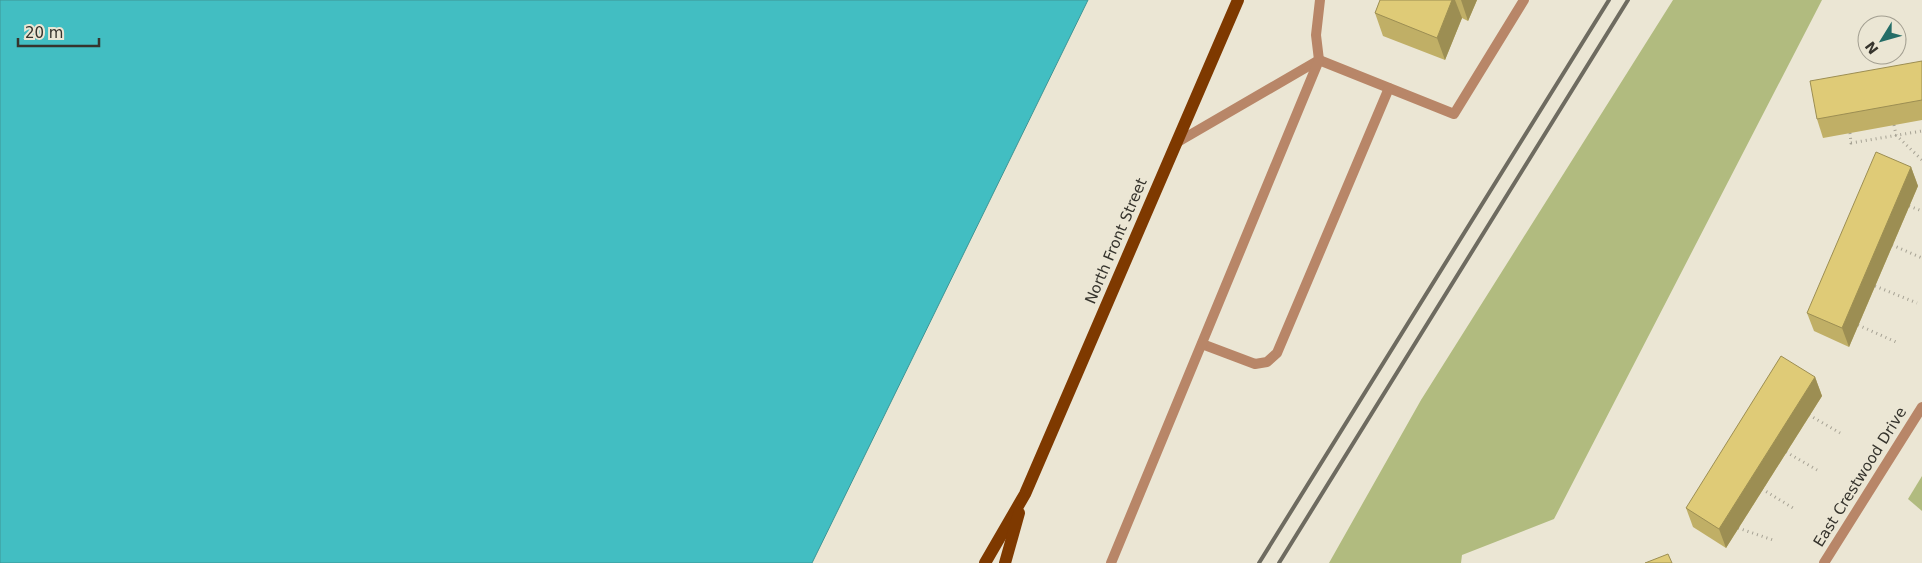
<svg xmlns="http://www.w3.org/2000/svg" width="1922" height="563" viewBox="0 0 1922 563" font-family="'DejaVu Sans',sans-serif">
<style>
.green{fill:#b1bb7f}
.water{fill:#42bec2;stroke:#3e9595}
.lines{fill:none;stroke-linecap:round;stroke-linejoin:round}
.path{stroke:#a6a294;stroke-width:3;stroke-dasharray:1 4;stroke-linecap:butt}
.lane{stroke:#b88668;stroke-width:10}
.street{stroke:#b88668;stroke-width:10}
.primary{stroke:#7e3900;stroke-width:12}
.rail{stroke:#6e6b60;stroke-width:4}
.wall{fill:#c0af66}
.shaded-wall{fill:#9c8e53}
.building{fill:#dfcb77;stroke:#9c8e53}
.labels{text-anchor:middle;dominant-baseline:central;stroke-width:5;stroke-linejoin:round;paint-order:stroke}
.street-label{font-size:15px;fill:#36342d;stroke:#ebe6d4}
</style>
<rect width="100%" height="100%" fill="#ebe6d4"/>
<g class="green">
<polygon points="1673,0 1822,0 1554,519 1462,555 1461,563 1329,563 1421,400"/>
<polygon points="1922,476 1922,511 1908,499"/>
</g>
<polygon class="water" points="0,0 1088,0 812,563 0,563"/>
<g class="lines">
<g class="path">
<polyline points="1894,125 1896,135 1922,160"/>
<polyline points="1850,133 1851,143 1922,131"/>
<polyline points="1909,206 1922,211"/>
<polyline points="1892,245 1922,258"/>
<polyline points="1875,286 1917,303"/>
<polyline points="1858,325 1896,342"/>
<polyline points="1809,415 1840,433"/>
<polyline points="1786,452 1817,470"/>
<polyline points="1762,489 1793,508"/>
<polyline points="1738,528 1773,540"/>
</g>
<g class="lane">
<polyline points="1176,143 1319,60 1454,114 1524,0"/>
<polyline points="1202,344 1255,364 1267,362 1277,353 1389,88"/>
<polyline points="1111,563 1319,60 1316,35 1320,0"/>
</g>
<polyline class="street" points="1824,563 1922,407"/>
<g class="primary">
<polyline points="985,563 1025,494 1238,0"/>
<polyline points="1005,563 1019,513"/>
</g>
<g class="rail">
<polyline points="1259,563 1609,0"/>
<polyline points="1279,563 1628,0"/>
</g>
</g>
<g class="wall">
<polygon points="1380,0 1477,0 1468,21 1462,18 1445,60 1383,36 1375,13"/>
<polygon points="1922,61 1922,120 1823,138 1817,119"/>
<polygon points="1911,167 1918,186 1849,347 1814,331 1807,313"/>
<polygon points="1815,377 1822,396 1726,548 1693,527 1686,508"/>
</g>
<g class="shaded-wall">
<polygon points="1452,0 1455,0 1462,18 1445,60 1437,38"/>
<polygon points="1461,0 1477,0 1468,21"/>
<polygon points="1911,167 1918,186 1849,347 1842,328"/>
<polygon points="1815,377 1822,396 1726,548 1719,529"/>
</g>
<g class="building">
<polygon points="1380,0 1452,0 1437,38 1375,13"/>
<polygon points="1922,61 1922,100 1817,119 1810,81"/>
<polygon points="1876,152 1911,167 1842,328 1807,313"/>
<polygon points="1781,356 1815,377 1719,529 1686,508"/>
<polygon points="1668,554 1672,563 1645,563"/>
</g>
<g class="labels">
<g class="street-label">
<text transform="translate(1116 241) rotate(-67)">North Front Street</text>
<text transform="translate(1860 477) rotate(-58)">East Crestwood Drive</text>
</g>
</g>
<g transform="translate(1882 40) rotate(233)"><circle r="24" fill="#ebe6d4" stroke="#a39f91"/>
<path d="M0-4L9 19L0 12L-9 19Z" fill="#246d67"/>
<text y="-8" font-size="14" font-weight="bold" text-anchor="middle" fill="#36342d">N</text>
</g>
<path d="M18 38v8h81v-8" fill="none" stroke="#36342d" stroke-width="2.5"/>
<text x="25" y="38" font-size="15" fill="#36342d" stroke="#ebe6d4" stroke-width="4" paint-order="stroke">20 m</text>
</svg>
